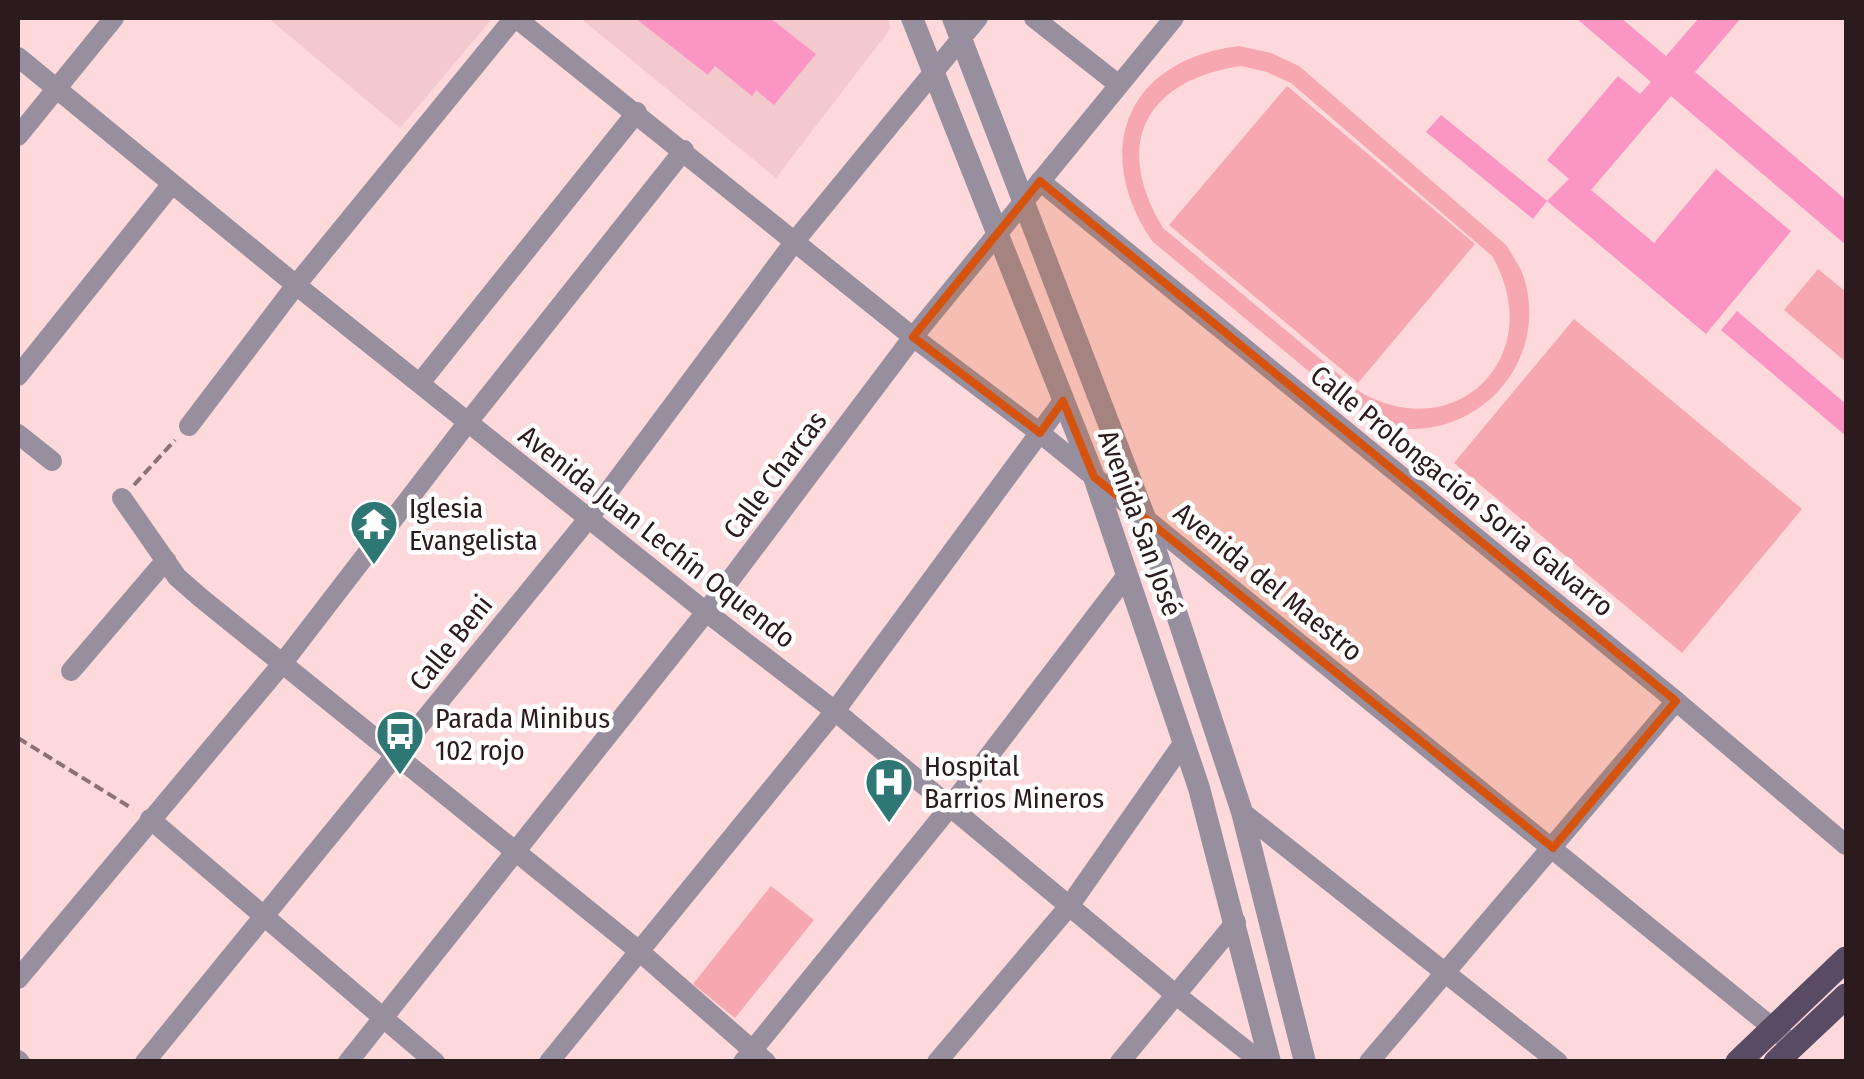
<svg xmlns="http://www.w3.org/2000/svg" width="1864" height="1079" viewBox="0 0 1864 1079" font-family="'Fira Sans Condensed',sans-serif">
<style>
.built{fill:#f4c9cd}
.green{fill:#f6a7af;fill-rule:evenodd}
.building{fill:#fb95c3}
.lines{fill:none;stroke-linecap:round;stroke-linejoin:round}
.path{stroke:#8c7275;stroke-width:4;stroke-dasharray:10 5;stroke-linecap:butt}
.minor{stroke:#988f9e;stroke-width:20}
.tertiary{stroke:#988f9e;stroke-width:22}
.primary{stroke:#5a4b64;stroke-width:25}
.marked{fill:#d5530e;fill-opacity:0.2;stroke:#d5530e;stroke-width:8;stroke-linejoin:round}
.labels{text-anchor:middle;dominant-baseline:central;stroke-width:9;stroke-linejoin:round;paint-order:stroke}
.street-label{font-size:28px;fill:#2b1b1d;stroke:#fff}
.poi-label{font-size:28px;fill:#2b1b1d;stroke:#fff;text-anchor:start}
</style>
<rect width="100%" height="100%" fill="#fed9dc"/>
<g class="built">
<polygon points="268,18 489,18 491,20 400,128"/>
<polygon points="580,18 888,18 891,28 776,178"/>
</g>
<g class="green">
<path d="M1239,46L1271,53L1299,66L1506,245C1512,255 1521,267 1524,278C1548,355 1488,431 1409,429C1386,428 1366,415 1347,403L1152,241C1090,150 1128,59 1239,46ZM1241,66L1267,72L1291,83L1492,256C1549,354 1458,448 1360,392L1163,228C1112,144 1145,80 1241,66Z"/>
<polygon points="1287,86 1475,244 1358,383 1169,225"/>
<polygon points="1818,269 1846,292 1846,362 1784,310"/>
<polygon points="1574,319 1802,509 1682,653 1454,463"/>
<polygon points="771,886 814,920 735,1018 693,984"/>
</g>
<g class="building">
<polygon points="635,18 770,18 816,54 774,105 756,90 752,96 715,66 708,75"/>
<polygon points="1576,18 1621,18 1666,56 1699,18 1741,18 1695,72 1846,200 1846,245 1671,96 1591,190 1654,243 1716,169 1791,231 1706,334 1547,201 1569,179 1547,160 1618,76 1640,94 1651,82"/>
<polygon points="1441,115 1547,201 1533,219 1426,132"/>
<polygon points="1737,311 1846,404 1846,436 1721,330"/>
</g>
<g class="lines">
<g class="path">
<polyline points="134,485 175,440"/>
<polyline points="18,738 133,809"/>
</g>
<g class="minor">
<polyline points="516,18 913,337 1040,433 1784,1037"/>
<polyline points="1034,18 1119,85"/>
<polyline points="18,57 296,285 706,612 835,711 1175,994 1261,1062"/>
<polyline points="18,136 114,18"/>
<polyline points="1040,181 1676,701 1846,845"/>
<polyline points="18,376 172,184"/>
<polyline points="420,383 637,112"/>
<polyline points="189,426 296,285 514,18"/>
<polyline points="18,434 52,461"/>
<polyline points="122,498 177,577 201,598 639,951 766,1062"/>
<polyline points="71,671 166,560"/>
<polyline points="1242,812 1558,1062"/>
<polyline points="150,819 435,1062"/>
<polyline points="18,979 282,664 468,422 684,150"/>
<polyline points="18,1060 20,1062"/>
<polyline points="145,1062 588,519 795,241 978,18"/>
<polyline points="348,1062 706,612 913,337 1174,18"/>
<polyline points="549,1062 835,711 1063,401"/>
<polyline points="743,1062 949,808 1127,575"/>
<polyline points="937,1062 1070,905 1184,742"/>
<polyline points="1120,1062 1236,922"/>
<polyline points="1369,1062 1676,701"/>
</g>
<g class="tertiary">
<polyline points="912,18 1094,477 1199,788 1270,1062"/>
<polyline points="953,18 1145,518 1242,812 1305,1062"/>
</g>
<g class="primary">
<polyline points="1738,1062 1846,959"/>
<polyline points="1776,1062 1846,996"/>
</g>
</g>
<path class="marked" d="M1040,181L1676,701L1553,848L1094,477L1063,401L1040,433L913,337Z"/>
<defs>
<g id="temple-pin" transform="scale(2.5)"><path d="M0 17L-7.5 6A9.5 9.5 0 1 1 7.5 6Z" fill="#2e7775" stroke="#fff"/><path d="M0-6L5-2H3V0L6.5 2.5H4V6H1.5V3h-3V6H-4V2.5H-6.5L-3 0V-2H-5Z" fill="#fff"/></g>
<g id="bus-pin" transform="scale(2.5)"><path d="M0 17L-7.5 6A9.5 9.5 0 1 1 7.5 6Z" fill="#2e7775" stroke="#fff"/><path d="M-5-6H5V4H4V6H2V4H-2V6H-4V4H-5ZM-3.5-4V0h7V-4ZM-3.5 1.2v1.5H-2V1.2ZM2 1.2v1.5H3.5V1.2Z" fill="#fff"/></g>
<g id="hospital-pin" transform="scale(2.5)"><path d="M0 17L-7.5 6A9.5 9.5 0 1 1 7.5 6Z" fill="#2e7775" stroke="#fff"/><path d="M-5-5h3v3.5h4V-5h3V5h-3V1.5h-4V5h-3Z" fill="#fff"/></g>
</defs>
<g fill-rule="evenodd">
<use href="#temple-pin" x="374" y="524"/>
<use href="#bus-pin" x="400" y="734"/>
<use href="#hospital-pin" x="889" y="782"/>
</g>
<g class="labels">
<g class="street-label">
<text transform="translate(775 475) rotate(-53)">Calle Charcas</text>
<text transform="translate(1462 491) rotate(39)">Calle Prolongación Soria Galvarro</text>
<text transform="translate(1140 523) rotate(70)">Avenida San José</text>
<text transform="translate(657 537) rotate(38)">Avenida Juan Lechín Oquendo</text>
<text transform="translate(1268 582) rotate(39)">Avenida del Maestro</text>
<text transform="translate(451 643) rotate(-51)">Calle Beni</text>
</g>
<g class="poi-label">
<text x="409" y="508">Iglesia<tspan x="409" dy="32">Evangelista</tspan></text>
<text x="435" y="718">Parada Minibus<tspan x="435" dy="32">102 rojo</tspan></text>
<text x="924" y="766">Hospital<tspan x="924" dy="32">Barrios Mineros</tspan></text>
</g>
</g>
<rect width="1864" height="1079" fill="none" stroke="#2b1b1d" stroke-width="40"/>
</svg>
